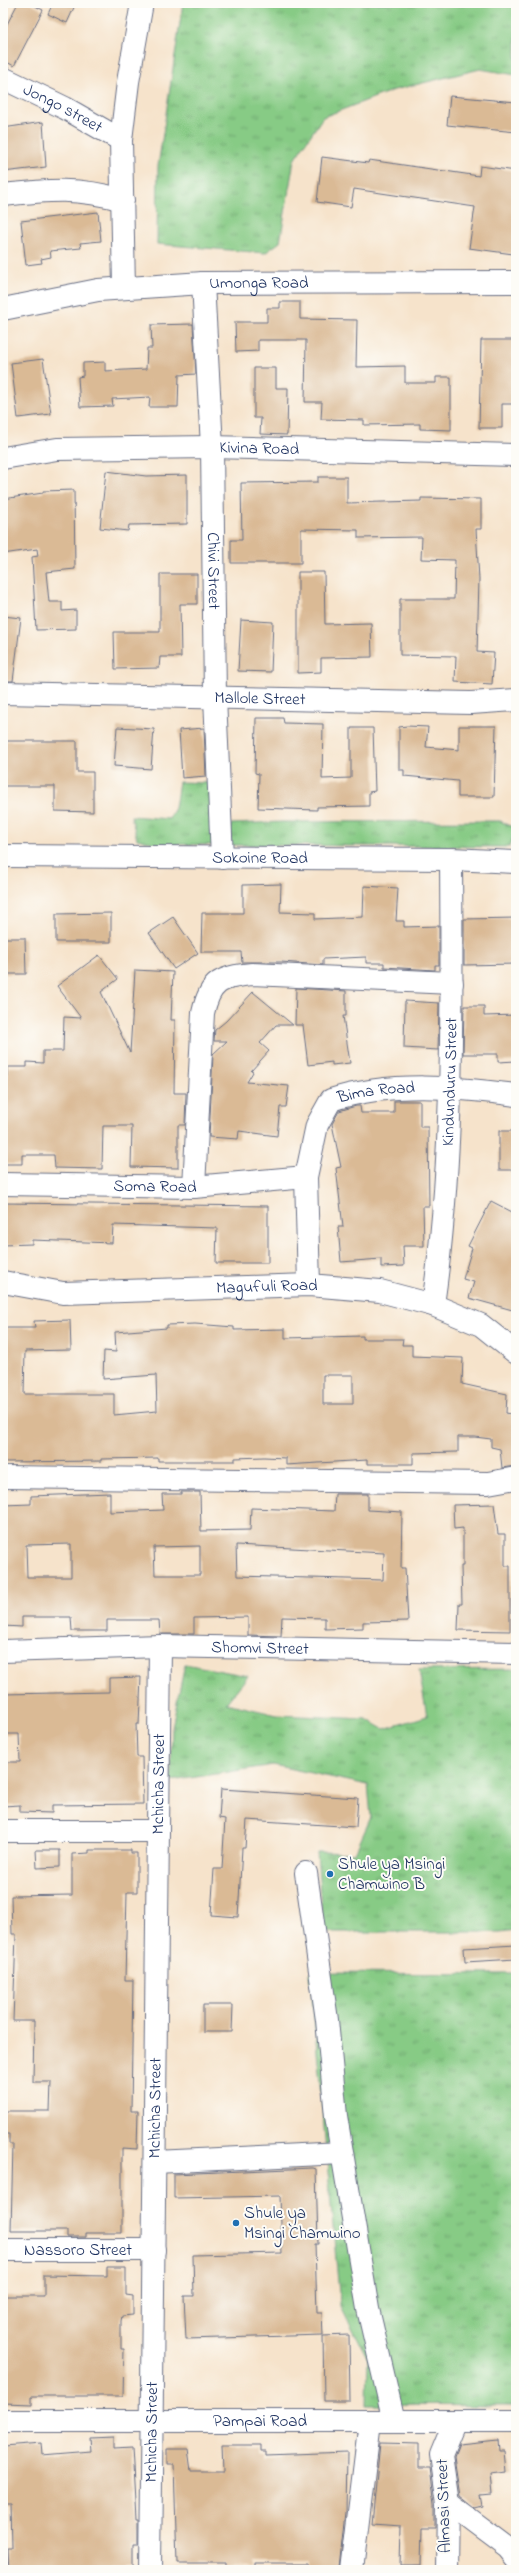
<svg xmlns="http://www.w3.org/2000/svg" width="519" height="2573" viewBox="0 0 519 2573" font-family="'Indie Flower',sans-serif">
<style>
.grass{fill:url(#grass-tufts);stroke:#517d72}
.building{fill:#daba95;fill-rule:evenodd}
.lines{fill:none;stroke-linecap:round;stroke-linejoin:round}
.minor-casing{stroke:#686e84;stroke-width:24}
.minor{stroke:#fff;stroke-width:22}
.poi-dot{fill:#1f6fb2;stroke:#fdfcf7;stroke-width:1.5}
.labels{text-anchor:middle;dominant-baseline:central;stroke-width:4;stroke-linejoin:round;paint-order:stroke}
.street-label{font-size:17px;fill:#1b2f5e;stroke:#fdfcf7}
.poi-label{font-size:17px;fill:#1b2f5e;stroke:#fdfcf7;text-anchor:start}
</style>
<defs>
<pattern id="grass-tufts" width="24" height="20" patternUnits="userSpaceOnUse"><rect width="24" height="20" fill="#87cb85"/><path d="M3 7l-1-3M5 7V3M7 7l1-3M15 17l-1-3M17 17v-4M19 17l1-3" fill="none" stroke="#6ea570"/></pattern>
</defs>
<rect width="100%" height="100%" fill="#fdfcf7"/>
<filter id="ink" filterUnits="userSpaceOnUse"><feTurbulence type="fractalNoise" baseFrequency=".025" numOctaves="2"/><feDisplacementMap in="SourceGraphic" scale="8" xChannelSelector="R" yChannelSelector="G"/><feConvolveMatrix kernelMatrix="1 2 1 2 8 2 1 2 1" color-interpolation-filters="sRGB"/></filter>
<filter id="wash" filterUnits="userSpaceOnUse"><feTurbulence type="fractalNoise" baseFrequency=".012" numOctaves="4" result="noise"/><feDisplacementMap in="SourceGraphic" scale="16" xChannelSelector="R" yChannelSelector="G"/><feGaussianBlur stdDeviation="0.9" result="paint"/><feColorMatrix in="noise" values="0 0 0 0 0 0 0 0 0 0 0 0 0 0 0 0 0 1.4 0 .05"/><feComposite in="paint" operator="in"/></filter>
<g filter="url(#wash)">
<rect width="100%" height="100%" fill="#f6e3cb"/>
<g class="grass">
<polygon points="183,3 516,3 516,75 480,69 394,90 323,117 294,160 280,242 265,253 157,244 158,166"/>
<polygon points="179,782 212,783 213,845 159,844 137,839 131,816 169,819 175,808"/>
<polygon points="500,821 515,828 510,847 230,845 231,824 283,822"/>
<polygon points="185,1664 248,1676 226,1703 277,1715 366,1719 384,1729 427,1716 419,1670 516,1669 516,1930 500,1932 323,1932 317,1852 355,1853 371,1817 368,1785 273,1765 171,1781 172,1727"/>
<polygon points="310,1973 516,1974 516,2406 367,2405 368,2359 340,2304"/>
</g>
<g id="blocks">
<g class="building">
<polygon points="18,3 29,3 43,10 14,66 3,60 3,32"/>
<polygon points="53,3 76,3 67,23 48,14"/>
<polygon points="450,96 516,102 516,132 447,125"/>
<polygon points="43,122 46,167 3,172 3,128"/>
<polygon points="322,157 368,163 369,160 479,176 480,166 516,171 516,234 513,254 469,248 475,207 354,189 351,207 317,202"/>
<polygon points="98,212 101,241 80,243 81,248 50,251 51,257 41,259 42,263 26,265 21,221"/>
<polygon points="280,302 300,302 300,319 357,320 356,367 405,366 405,383 436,383 436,377 451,377 451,430 420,429 420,424 364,425 364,420 321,419 322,402 305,402 306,340 258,340 258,351 236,352 235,322 267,322 267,308 280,308"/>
<polygon points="193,324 196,374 179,375 178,407 149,407 150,397 112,399 113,406 80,407 78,377 83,376 83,363 105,362 105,371 146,369 147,348 152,348 151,325"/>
<polygon points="481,340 516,340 516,380 513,380 513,404 502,404 502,428 479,428"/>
<polygon points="43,359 51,414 18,418 11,363"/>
<polygon points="254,368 276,368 276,388 288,388 287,435 260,434 261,418 254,418"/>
<polygon points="106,471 146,476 187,475 187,524 129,525 128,531 100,528"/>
<polygon points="318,477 347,477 347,503 421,501 421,498 481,499 481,529 476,529 479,579 477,652 494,653 492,684 455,682 456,656 400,655 400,599 454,599 455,560 421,559 422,537 358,538 358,530 301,529 301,563 231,563 231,540 242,540 241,483 318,482"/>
<polygon points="74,490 75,569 46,572 49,602 62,602 62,611 76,610 76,629 36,630 32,557 38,556 37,549 3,554 3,499 43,493 43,491"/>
<polygon points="298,572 324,572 325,624 371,623 372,657 321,658 321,672 298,673"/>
<polygon points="160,574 197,574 197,604 180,604 181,657 160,657 159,668 115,669 114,632 160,632"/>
<polygon points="3,616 21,618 13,681 3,681"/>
<polygon points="241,620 273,622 271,672 238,671"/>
<polygon points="256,718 283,718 284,723 323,724 322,779 351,778 351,728 373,728 375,791 369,792 369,806 317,807 317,810 258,808 259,774 255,773"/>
<polygon points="407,726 428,727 426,747 459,750 459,726 496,726 494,797 458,797 458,781 404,776 404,770 399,770 399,727"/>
<polygon points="117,727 154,729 151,769 114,766"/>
<polygon points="204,728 206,776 182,778 179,730"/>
<polygon points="4,741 77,741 77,772 93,772 93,812 55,811 55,786 4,786"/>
<polygon points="281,884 280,912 315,913 315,919 363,917 364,886 398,888 396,921 404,921 404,927 439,926 439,965 435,965 435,970 384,967 384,963 366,963 366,957 323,959 323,965 281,962 242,962 241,952 201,952 202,913 243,913 243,885"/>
<polygon points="111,913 111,942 56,942 56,914"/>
<polygon points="173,917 198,953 174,969 149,933"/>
<polygon points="516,918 516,964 464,965 464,919"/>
<polygon points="3,938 25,938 26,974 3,974"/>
<polygon points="99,955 118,979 101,992 130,1053 135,970 173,972 171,1020 175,1020 174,1093 186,1093 185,1125 178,1125 178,1168 131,1167 132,1126 103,1126 102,1169 55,1168 54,1155 22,1155 22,1164 3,1164 3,1077 8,1077 8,1067 27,1067 27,1062 43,1063 43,1051 63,1051 64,1017 81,1018 57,986"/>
<polygon points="296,988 346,991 346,1016 343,1016 350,1063 332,1065 332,1062 308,1065 303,1025 295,1025"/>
<polygon points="253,992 293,1025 276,1025 260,1043 269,1051 251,1071 253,1072 247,1082 289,1086 286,1107 280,1107 277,1136 239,1131 238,1139 209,1137 213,1054 227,1041 214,1041 215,1030 226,1021"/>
<polygon points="405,1001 439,1003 438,1050 404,1048"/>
<polygon points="464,1006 484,1006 484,1016 516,1015 516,1061 498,1062 498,1054 463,1054"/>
<polygon points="394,1101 420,1101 420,1127 428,1127 429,1206 423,1206 424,1246 403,1246 404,1266 381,1267 381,1259 341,1262 338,1227 343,1227 336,1168 341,1167 332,1124 339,1111 356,1106 360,1106 361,1113 394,1113"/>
<rect x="499" y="1131" width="17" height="39"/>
<polygon points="491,1201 516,1214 516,1311 469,1298 474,1282 463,1279 472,1248 468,1246"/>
<polygon points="3,1203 268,1206 268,1263 216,1263 217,1228 113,1225 112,1243 32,1240 32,1244 3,1245"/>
<path d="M70,1320L71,1350L25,1351L24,1394H114V1415L157,1411L156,1375L103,1379L104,1351L116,1352L115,1332L167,1328V1325L195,1324L234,1327V1330L285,1329V1338L363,1336V1339H403L402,1345H412V1356L463,1358L462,1384L507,1394L506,1413L516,1415V1441L514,1442L515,1466L502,1468L500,1449L491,1447V1439L475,1437H458V1452L413,1453V1464H367V1460L286,1465V1458L264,1457L235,1458V1461H158V1458L101,1459V1461L3,1462V1328H35L34,1321ZM323,1375H353V1404H323Z"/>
<path d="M181,1492H200L201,1531L250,1530L251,1508L334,1511L335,1494H368V1510L402,1512L401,1568H405L408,1621L363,1622V1628L325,1629V1618L282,1617L281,1636L248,1635V1617L194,1618V1634H160L159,1620H107V1631H72L71,1617H22V1627L3,1626V1505L31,1504V1496L110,1493V1512L163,1510L162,1494H181ZM71,1544V1577H27L26,1545ZM236,1545L384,1553L383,1580L237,1576ZM200,1546V1575H155L154,1547Z"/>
<polygon points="494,1504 498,1534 505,1534 505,1566 510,1566 510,1631 458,1630 459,1604 462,1604 461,1566 463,1566 463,1528 454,1529 453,1505"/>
<polygon points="141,1677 139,1724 136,1724 137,1757 142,1757 143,1804 52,1805 52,1813 20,1812 20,1805 3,1806 3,1762 20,1762 19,1734 3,1734 3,1694 109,1692 109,1678"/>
<polygon points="221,1789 358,1798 356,1827 247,1820 245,1848 242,1848 238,1917 211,1915 214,1869 222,1869 225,1819 219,1818"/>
<polygon points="36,1850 60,1850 60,1867 37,1868"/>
<polygon points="89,1850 131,1850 131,1853 137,1853 137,1892 127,1892 125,1980 133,1980 131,2111 138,2111 137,2149 122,2148 122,2233 86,2233 86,2237 67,2237 67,2231 11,2231 13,2144 9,2144 9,2134 3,2134 3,2111 50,2111 51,2082 33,2082 34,2021 13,2021 16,1934 12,1934 11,1896 72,1895 72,1854 89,1853"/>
<polygon points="516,1945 516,1959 465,1962 464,1948"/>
<polygon points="203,2005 233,2005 232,2032 203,2032"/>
<polygon points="313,2168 316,2169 318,2244 315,2244 317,2313 322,2313 323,2335 186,2339 184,2296 194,2296 193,2255 282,2253 280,2196 174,2198 174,2174"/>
<polygon points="107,2267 126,2267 126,2295 133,2296 133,2315 122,2316 121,2321 121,2349 124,2349 123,2396 32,2396 32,2404 3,2403 3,2296 44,2296 44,2275 107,2276"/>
<polygon points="349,2335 350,2401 324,2401 323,2336"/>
<polygon points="113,2437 113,2449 132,2448 136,2520 138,2520 138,2544 133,2544 133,2570 8,2570 7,2547 11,2547 10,2504 4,2504 3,2446 41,2443 42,2455 91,2451 90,2438"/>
<polygon points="498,2440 499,2451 504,2451 506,2472 490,2474 492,2494 481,2495 483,2506 475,2508 460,2496 454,2457 459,2444"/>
<polygon points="380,2443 419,2444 419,2468 430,2468 435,2504 435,2527 421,2527 420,2565 400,2565 401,2526 372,2524"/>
<polygon points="222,2445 260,2445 260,2451 265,2451 265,2455 347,2452 346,2512 340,2569 307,2569 307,2563 255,2563 255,2568 225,2567 225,2563 177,2563 174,2465 167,2465 167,2449 188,2449 191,2471 223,2471"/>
</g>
</g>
</g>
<g filter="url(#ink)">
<use href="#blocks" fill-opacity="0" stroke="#686e84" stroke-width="1"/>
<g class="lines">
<g class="minor-casing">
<g id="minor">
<path id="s1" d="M3,78L65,108L121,140"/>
<path d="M3,195C49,190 78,187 123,200"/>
<path id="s2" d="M203,283L212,447L215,697L222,858"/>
<polyline points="124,288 121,140 128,82 142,3"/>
<path id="s3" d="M3,309L98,290L203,283L516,282"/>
<path id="s4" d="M3,458L57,449L212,447L516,455"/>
<path id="s5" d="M3,693L471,703L516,700"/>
<path id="s6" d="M3,856L451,859L516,862"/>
<path id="s7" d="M3,1184L194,1187L306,1177"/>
<path d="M194,1187L203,1013C210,981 221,977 252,974L452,983"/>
<path id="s8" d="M3,1282L63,1293L309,1285L380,1291L433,1305L481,1325L516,1353"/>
<path id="s9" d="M309,1285L306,1177L317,1125L331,1100C391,1081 455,1087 516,1095"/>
<path id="s10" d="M433,1305C454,1158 452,1007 451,859"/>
<polyline points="3,1477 488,1483 516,1478"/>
<path id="s11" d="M3,1651L160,1646L516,1653"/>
<polyline points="3,1831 158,1831"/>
<polyline points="306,1873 327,2020 336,2116 368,2309 394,2421"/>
<polyline points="155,2162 342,2153"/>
<path id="s12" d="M3,2250H154"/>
<path id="s13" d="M3,2421H516"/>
<polyline points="448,2503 508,2548 516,2558"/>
<path id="s14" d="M150,2570L160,1646"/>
<polyline points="352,2570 370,2421"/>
<polyline points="447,2570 448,2503 441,2455 455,2421"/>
</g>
</g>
<use href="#minor" class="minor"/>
</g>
</g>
<g class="poi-dot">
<circle cx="330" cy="1874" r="4"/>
<circle cx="236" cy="2223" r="4"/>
</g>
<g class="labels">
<g class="street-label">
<text stroke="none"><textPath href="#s1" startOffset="67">Jongo street</textPath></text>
<text stroke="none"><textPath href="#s3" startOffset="258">Umonga Road</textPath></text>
<text stroke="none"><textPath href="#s4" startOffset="257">Kivina Road</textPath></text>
<text stroke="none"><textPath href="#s2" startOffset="288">Chivi Street</textPath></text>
<text stroke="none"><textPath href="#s5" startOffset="257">Mallole Street</textPath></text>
<text stroke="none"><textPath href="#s6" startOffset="257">Sokoine Road</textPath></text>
<text stroke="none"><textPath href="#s10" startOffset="224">Kindunduru Street</textPath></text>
<text stroke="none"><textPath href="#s9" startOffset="236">Bima Road</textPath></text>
<text stroke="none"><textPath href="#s7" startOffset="152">Soma Road</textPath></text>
<text stroke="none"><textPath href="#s8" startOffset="265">Magufuli Road</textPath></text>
<text stroke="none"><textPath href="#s11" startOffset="257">Shomvi Street</textPath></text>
<text stroke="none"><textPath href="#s14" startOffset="786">Mchicha Street</textPath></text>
<text stroke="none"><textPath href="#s14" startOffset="462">Mchicha Street</textPath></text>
<text stroke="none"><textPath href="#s12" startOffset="75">Nassoro Street</textPath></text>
<text stroke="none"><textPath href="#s13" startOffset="257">Pampai Road</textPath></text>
<text stroke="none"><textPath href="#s14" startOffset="138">Mchicha Street</textPath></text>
<text transform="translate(444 2506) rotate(-92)">Almasi Street</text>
</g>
<g class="poi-label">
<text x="338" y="1864">Shule ya Msingi<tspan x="338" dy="20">Chamwino B</tspan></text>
<text x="244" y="2213">Shule ya<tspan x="244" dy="20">Msingi Chamwino</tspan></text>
</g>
</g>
<rect width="519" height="2573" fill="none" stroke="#fdfcf7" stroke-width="16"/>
</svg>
